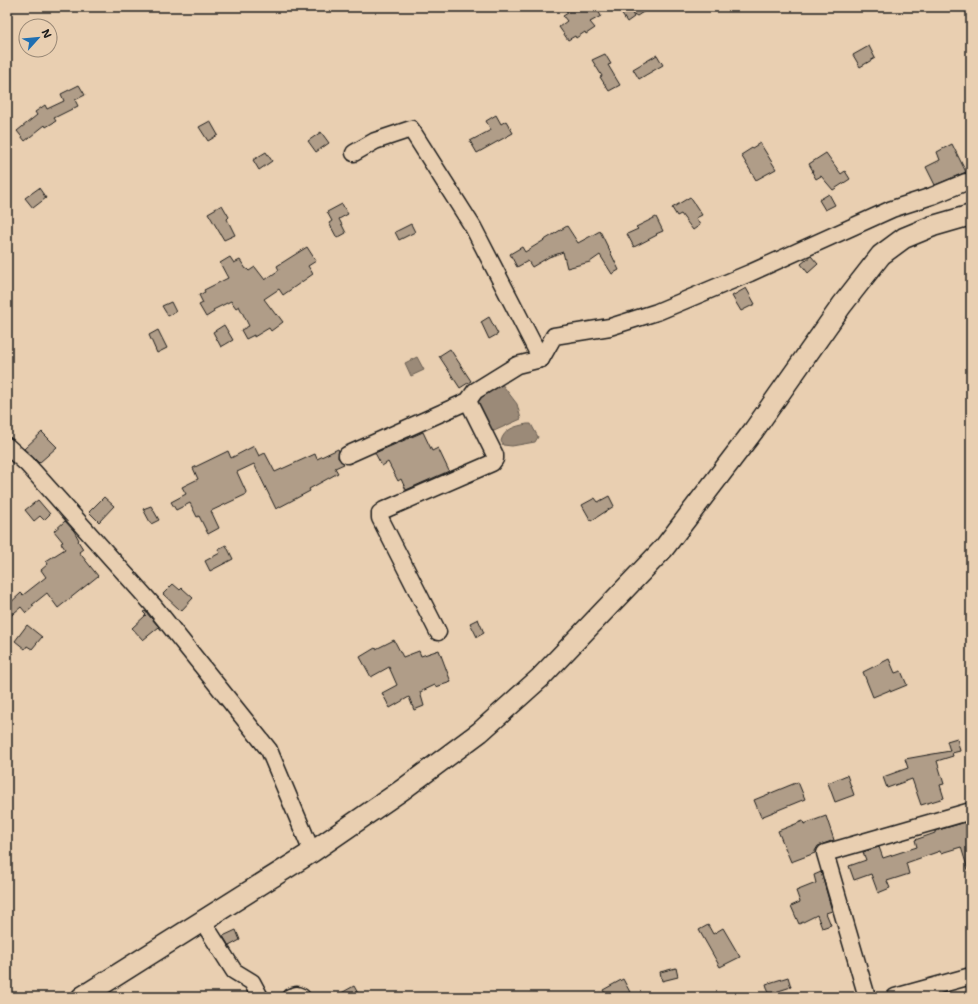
<svg xmlns="http://www.w3.org/2000/svg" width="978" height="1004" viewBox="0 0 978 1004" font-family="'Shantell Sans',sans-serif">
<style>
.water{fill:#9b8a78;stroke:#685e53}
.building{fill:#b09d88;stroke:#1c1c1c}
.lines{fill:none;stroke-linecap:round;stroke-linejoin:round}
.minor-casing{stroke:#1c1c1c;stroke-width:19}
.major-casing{stroke:#1c1c1c;stroke-width:23}
.minor{stroke:#e9cfb1;stroke-width:16}
.major{stroke:#e9cfb1;stroke-width:20}
</style>
<rect width="100%" height="100%" fill="#e9cfb1"/>
<filter id="ink" filterUnits="userSpaceOnUse"><feTurbulence type="fractalNoise" baseFrequency=".025" numOctaves="2"/><feDisplacementMap in="SourceGraphic" scale="8" xChannelSelector="R" yChannelSelector="G"/><feConvolveMatrix kernelMatrix="1 2 1 2 8 2 1 2 1" color-interpolation-filters="sRGB"/></filter>
<g filter="url(#ink)">
<g class="water">
<polygon points="417,357 424,370 411,376 405,363"/>
<polygon points="501,383 517,404 521,419 494,431 490,431 475,406 480,397"/>
<path d="M527,424H531L538,437L535,442L512,446L503,445L501,441C504,429 516,426 527,424Z"/>
</g>
<g class="building">
<polygon points="564,7 596,7 601,16 590,22 595,28 586,34 585,32 576,38 575,36 568,40 559,27 567,21 563,16 568,13"/>
<polygon points="617,7 651,7 637,16 632,13 634,17 627,22"/>
<polygon points="869,46 875,58 860,67 853,55"/>
<polygon points="605,54 611,64 608,65 620,85 609,91 600,77 602,76 592,60"/>
<polygon points="657,55 663,65 639,79 633,69"/>
<polygon points="79,85 85,95 75,100 78,106 54,118 56,121 46,127 45,125 25,141 17,131 37,115 35,112 45,105 47,109 64,101 61,94"/>
<polygon points="496,115 501,124 506,121 513,133 477,153 470,141 491,130 486,121"/>
<polygon points="210,121 218,135 208,141 199,127"/>
<polygon points="321,132 329,143 316,152 308,141"/>
<polygon points="760,143 776,169 756,180 741,155"/>
<polygon points="952,144 966,172 935,185 926,167 940,160 937,152"/>
<polygon points="266,152 272,161 259,170 253,160"/>
<polygon points="826,153 841,174 845,171 850,179 833,190 821,176 816,179 812,172 813,171 809,164"/>
<polygon points="39,188 46,198 33,208 25,198"/>
<polygon points="829,194 835,205 825,210 819,200"/>
<polygon points="690,197 702,215 696,218 700,225 693,230 681,214 677,216 672,208"/>
<polygon points="342,204 348,214 339,219 346,233 337,238 329,223 332,221 327,212"/>
<polygon points="222,205 229,217 227,219 235,235 224,240 208,213"/>
<polygon points="656,217 663,231 656,234 657,235 634,247 627,234 638,229 636,227"/>
<polygon points="411,224 415,232 399,240 395,232"/>
<polygon points="567,226 578,243 600,231 619,270 612,274 600,255 590,262 567,268 563,252 549,257 532,267 528,261 517,267 510,254 522,247 525,252"/>
<polygon points="307,247 316,261 308,266 313,274 283,295 279,289 264,299 276,315 277,314 283,322 271,331 269,328 254,337 254,335 246,339 241,330 249,326 239,306 236,308 231,301 213,310 214,312 206,317 199,305 203,303 199,295 205,292 204,290 228,278 220,263 230,257 234,263 240,260 246,269 247,269 249,271 255,267 265,280 279,270 277,266"/>
<polygon points="811,256 818,264 808,273 801,264"/>
<polygon points="746,288 755,304 741,311 732,296"/>
<polygon points="171,302 176,312 168,316 162,306"/>
<polygon points="489,317 498,334 489,339 481,322"/>
<polygon points="224,325 233,340 221,347 213,332"/>
<polygon points="158,330 167,348 157,353 149,335"/>
<polygon points="450,349 471,381 460,388 439,356"/>
<polygon points="42,432 57,447 39,463 24,449"/>
<polygon points="423,432 432,451 438,448 449,471 406,490 401,479 398,481 388,462 382,466 375,453"/>
<polygon points="254,446 259,456 265,453 275,472 315,454 317,459 338,449 339,451 338,458 344,464 335,468 338,473 309,489 310,491 276,509 254,464 237,472 247,494 211,511 219,528 208,534 199,516 197,517 190,503 176,510 171,502 186,494 182,487 198,479 193,468 228,451 231,458"/>
<polygon points="609,496 614,506 591,521 582,505 595,498 598,502"/>
<polygon points="104,497 114,506 99,522 89,512"/>
<polygon points="38,500 50,514 44,520 40,516 34,521 25,510"/>
<polygon points="151,506 159,520 151,524 143,509"/>
<polygon points="65,521 74,531 79,540 78,541 83,549 79,552 98,576 58,608 47,593 32,605 34,606 26,613 21,607 7,619 7,606 21,593 23,595 46,577 41,570 48,564 46,561 65,549 61,543 63,542 54,531"/>
<polygon points="226,545 233,559 210,571 205,561 220,553 218,549"/>
<polygon points="173,584 180,590 182,588 193,598 181,611 163,594"/>
<polygon points="145,611 159,627 143,640 132,628 146,615 143,612"/>
<polygon points="478,619 484,633 477,637 470,623"/>
<polygon points="27,625 42,637 32,649 27,646 25,649 15,641"/>
<polygon points="394,640 403,657 419,651 421,656 439,650 451,682 436,687 435,685 420,692 424,706 414,710 409,697 390,708 382,693 397,685 389,667 371,677 360,657 375,648 376,649"/>
<polygon points="889,659 895,673 901,671 907,685 890,692 890,690 873,697 863,672"/>
<polygon points="957,738 960,751 952,753 953,756 937,761 944,784 940,785 944,798 921,805 912,779 887,788 883,777 908,768 905,759 950,751 947,741"/>
<polygon points="847,775 854,795 835,802 828,783"/>
<polygon points="798,782 805,799 761,817 754,800"/>
<polygon points="826,816 834,840 818,846 815,851 815,853 791,862 778,831 803,821 804,824"/>
<polygon points="966,822 971,840 971,873 969,873 961,847 941,853 940,851 906,863 909,874 887,881 890,888 878,893 871,874 854,880 849,866 866,860 863,852 879,847 883,858 917,847 915,840 935,833 935,831"/>
<polygon points="821,872 832,911 826,913 831,925 822,928 817,915 799,924 791,906 800,902 796,891 816,883 814,875"/>
<polygon points="708,925 713,934 723,928 740,957 720,967 699,930"/>
<polygon points="236,930 240,940 229,946 223,936"/>
<polygon points="676,968 678,977 662,981 660,972"/>
<polygon points="788,977 791,987 769,994 766,984"/>
<polygon points="623,979 631,994 626,997 607,997 603,990"/>
<polygon points="354,986 360,997 334,997"/>
</g>
<g class="lines">
<g class="minor-casing">
<g id="minor">
<polyline points="354,153 375,141 411,129 473,227 541,359"/>
<polyline points="7,446 27,464 153,605 269,750 312,852"/>
<polyline points="347,455 468,401 475,391 517,365 541,359 554,336 610,327 657,312 750,273 892,209 932,196 966,182 971,182"/>
<polyline points="438,632 380,518 380,513 384,510 492,463 495,459 495,455 468,401"/>
<polyline points="203,922 234,971 252,982 260,997"/>
<polyline points="290,997 297,995 302,997"/>
<polyline points="867,997 825,853 971,811"/>
<polyline points="895,997 971,976"/>
</g>
</g>
<g class="major-casing">
<polyline id="major" points="82,997 312,852 402,790 480,732 540,678 664,548 754,430 842,305 881,255 904,238 933,226 971,215"/>
</g>
<use href="#minor" class="minor"/>
<use href="#major" class="major"/>
</g>
</g>
<rect width="978" height="1004" fill="none" stroke="#e9cfb1" stroke-width="24"/>
<rect x="12" y="12" width="954" height="980" fill="none" stroke="#1c1c1c" stroke-width="1.5" filter="url(#ink)"/>
<g transform="translate(38 38) rotate(63)"><circle r="19" fill="#e9cfb1" stroke="#978775"/>
<path d="M0-3L7 15L0 10L-7 15Z" fill="#1f6fb2"/>
<text y="-6" font-size="11" font-weight="bold" text-anchor="middle" fill="#1c1c1c">N</text>
</g>
</svg>
